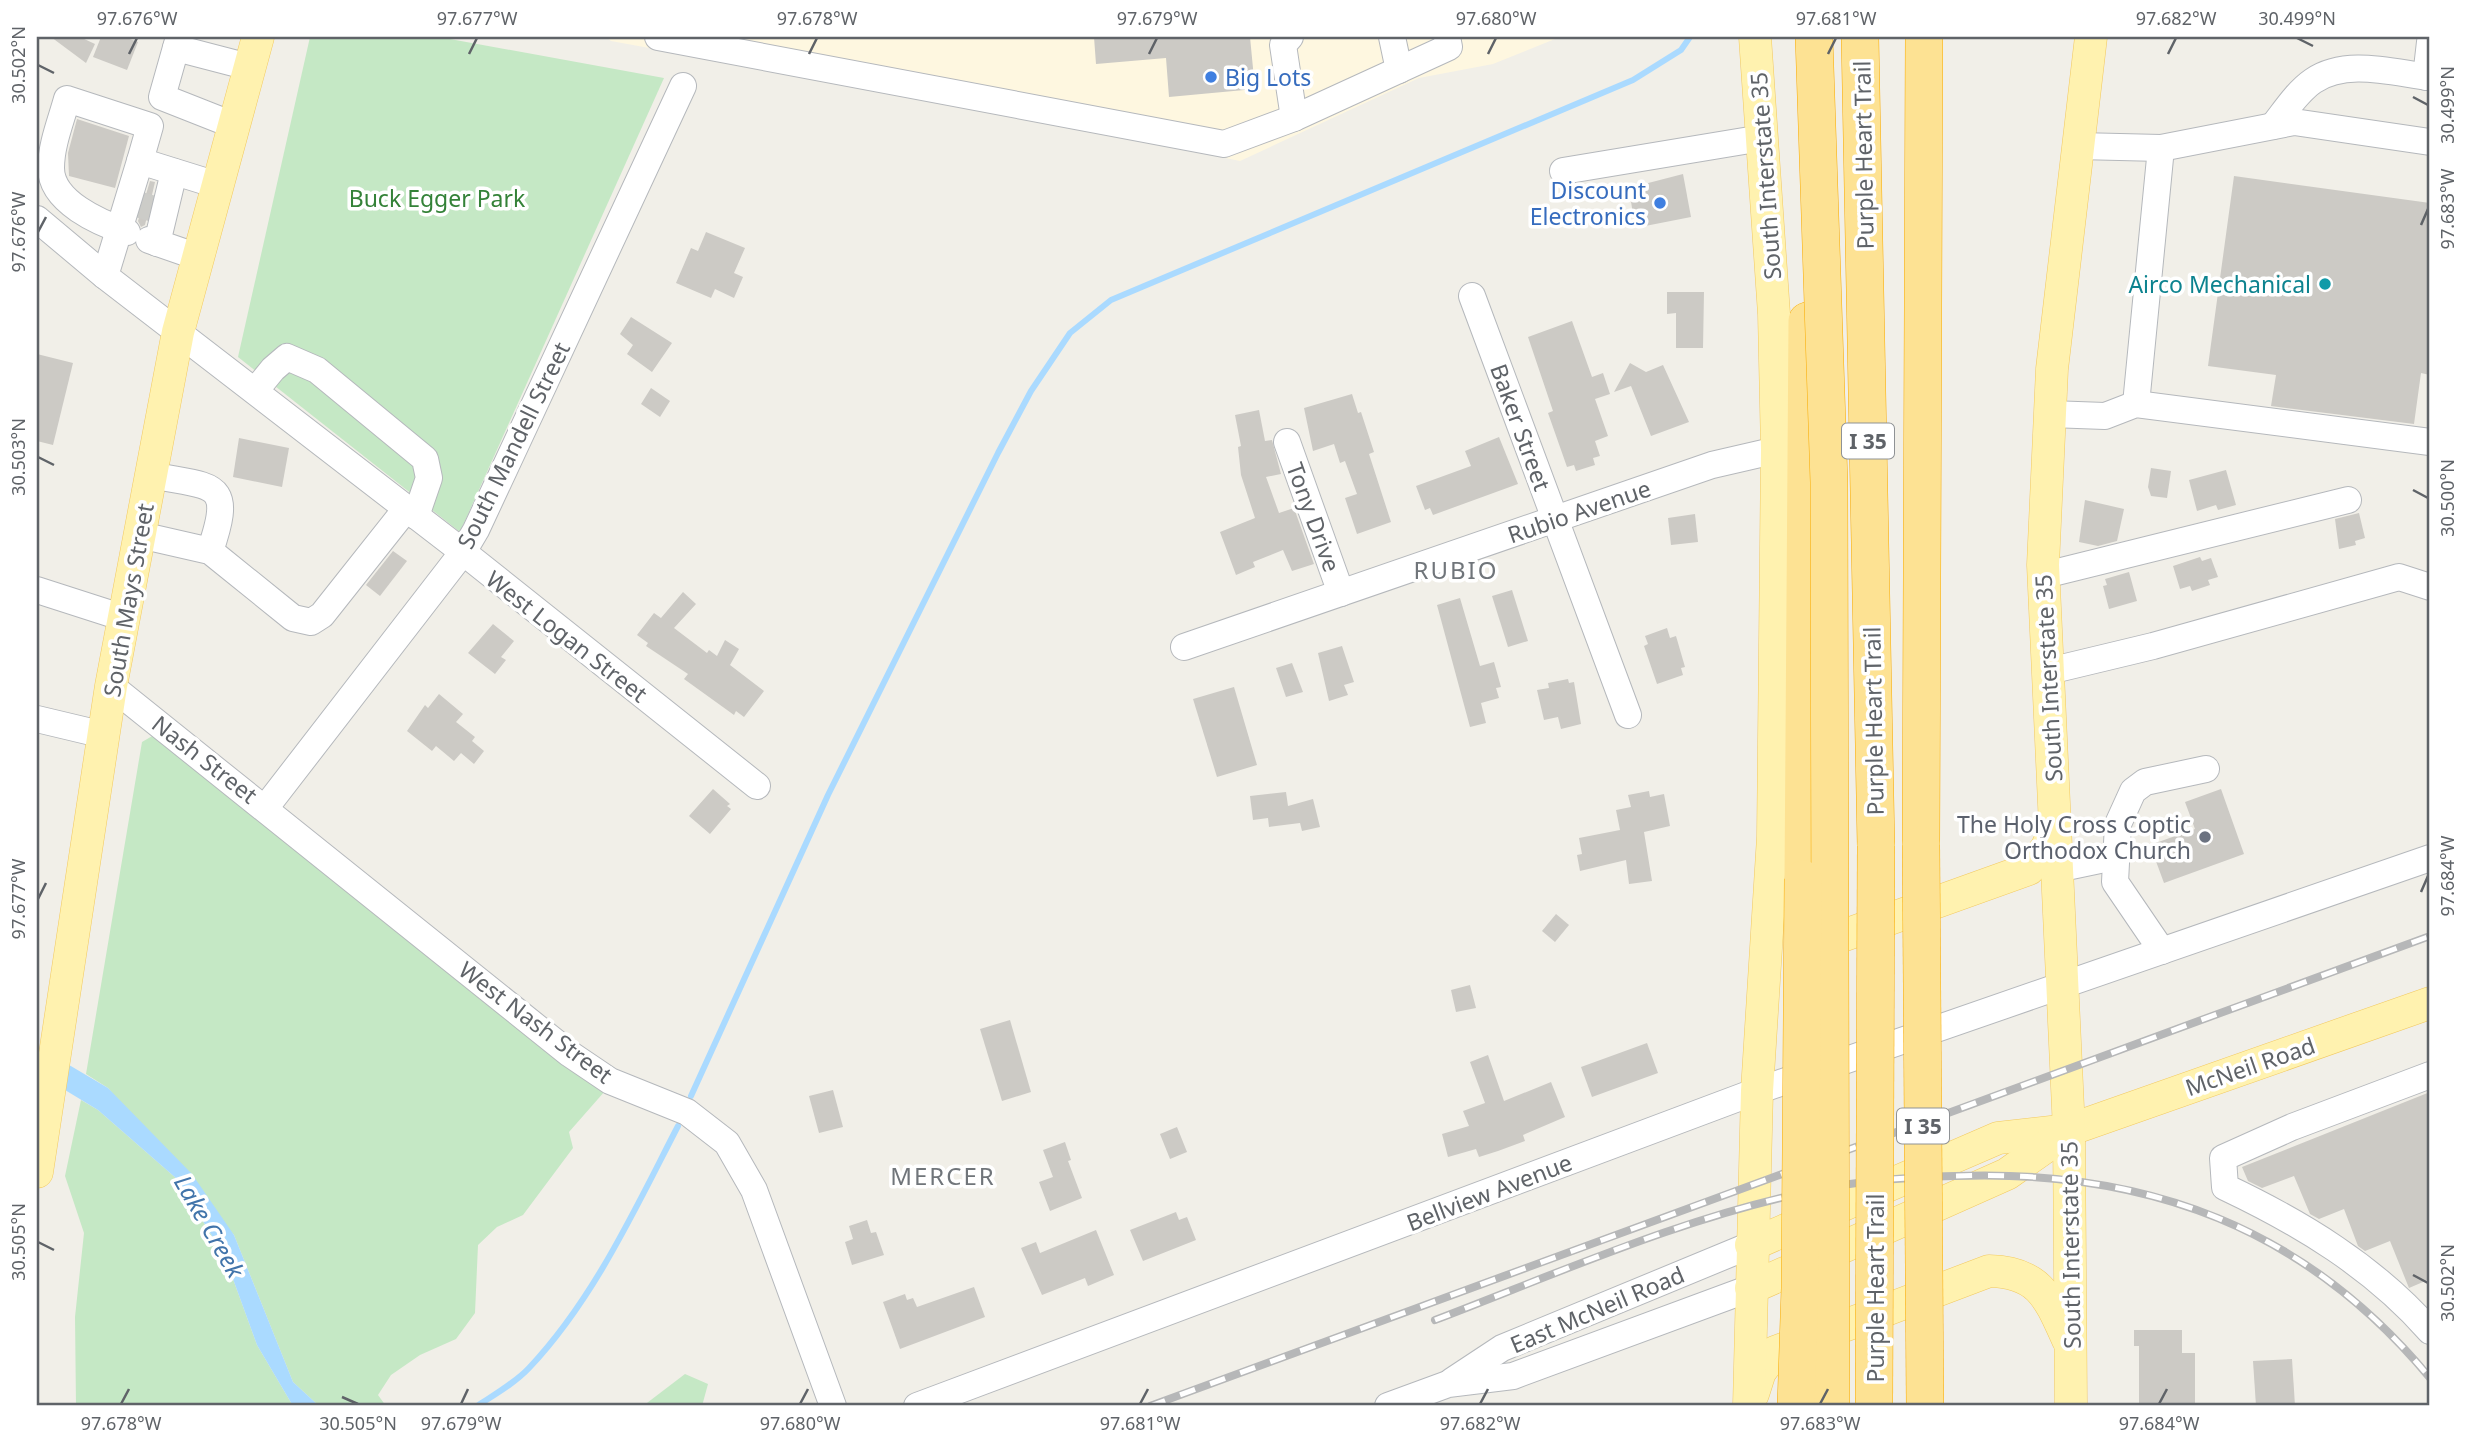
<svg xmlns="http://www.w3.org/2000/svg" width="2467" height="1443" viewBox="0 0 2467 1443" font-family="'Noto Sans',sans-serif">
<style>
.commercial{fill:#fef7e0}
.green{fill:#c5e8c5}
.water{fill:#aadaff}
.lines{fill:none;stroke-linecap:round;stroke-linejoin:round}
.stream{stroke:#aadaff;stroke-width:6}
.building{fill:#cccac5}
.minor-tunnel{stroke:#ccccc8;stroke-width:26;stroke-dasharray:26 13;stroke-linecap:butt}
.minor-casing{stroke:#b5b8bc;stroke-width:28}
.major-casing{stroke:#f2c960;stroke-width:33}
.highway-casing{stroke:#f9ab00;stroke-width:38}
.minor{stroke:#fff;stroke-width:26}
.major{stroke:#fff2af;stroke-width:32}
.highway{stroke:#fde293;stroke-width:37}
.rail-casing{stroke:#b6b7b8;stroke-width:8}
.rail{stroke:#fff;stroke-width:5;stroke-dasharray:16;stroke-linecap:butt}
.highway-bridge-casing{stroke:#f9ab00;stroke-width:38;stroke-linecap:butt}
.highway-bridge{stroke:#fde293;stroke-width:37}
.ticks{fill:none;stroke:#5f6368;stroke-width:2.5}
.shop-dot{fill:#3f7fe0;stroke:#fff;stroke-width:2.5}
.culture-dot{fill:#0f9aa8;stroke:#fff;stroke-width:2.5}
.worship-dot{fill:#6b7280;stroke:#fff;stroke-width:2.5}
.labels{text-anchor:middle;dominant-baseline:central;stroke-width:7;stroke-linejoin:round;paint-order:stroke}
.shield{fill:#fff;stroke:#8f9295;stroke-width:2}
.shield-label{font-size:21px;font-weight:bold;fill:#5f6368}
.shop-label{font-size:23px;fill:#366cbe;stroke:#fff;text-anchor:start}
.street-label{font-size:23px;fill:#5f6368;stroke:#fff}
.park-label{font-size:23px;fill:#348238;stroke:#fff}
.culture-label{font-size:23px;fill:#0d838f;stroke:#fff;text-anchor:end}
.worship-label{font-size:23px;fill:#5b616d;stroke:#fff;text-anchor:end}
.neighbourhood-label{font-size:24px;letter-spacing:2px;fill:#70757a;stroke:#fff}
.water-label{font-size:24px;font-style:italic;fill:#4174aa;stroke:#fff}
.neatline{fill:none;stroke:#5f6368;stroke-width:2.5}
.ticks-label{font-size:18px;text-anchor:middle;fill:#5f6368}
</style>
<rect width="100%" height="100%" fill="#f1efe8"/>
<polygon class="commercial" points="606,37 1560,37 1493,64 1419,78 1240,161 1042,120 611,41"/>
<g class="green">
<polygon points="310,37 439,37 664,78 460,532 238,357"/>
<polygon points="154,735 605,1091 569,1132 573,1148 523,1215 497,1227 478,1245 475,1313 456,1339 420,1355 391,1375 378,1395 386,1406 319,1406 293,1382 234,1235 108,1088 86,1074 142,742"/>
<polygon points="81,1100 98,1110 177,1179 225,1257 257,1345 293,1406 76,1406 75,1317 84,1233 65,1176"/>
<polygon points="685,1374 708,1384 702,1406 643,1406"/>
</g>
<polygon class="water" points="37,1046 108,1088 192,1174 234,1235 293,1382 319,1406 293,1406 257,1345 225,1257 177,1179 98,1110 37,1073"/>
<g class="lines">
<g class="stream">
<polyline points="691,1096 828,795 998,453 1031,391 1070,333 1111,300 1633,80 1681,50 1690,37"/>
<path d="M477,1406C494,1395 515,1383 529,1368C594,1299 635,1209 678,1126"/>
</g>
</g>
<g class="building">
<polygon points="51,37 80,37 95,44 86,63"/>
<polygon points="101,37 124,37 138,42 127,70 93,57"/>
<polygon points="1094,37 1250,37 1255,89 1169,97 1166,58 1096,64"/>
<polygon points="77,119 129,136 115,188 69,176 68,153"/>
<polygon points="1683,174 1691,217 1635,228 1629,188"/>
<polygon points="2234,176 2430,203 2430,375 2421,373 2414,424 2271,406 2276,375 2208,366"/>
<polygon points="150,181 155,182 145,225 141,227 138,221"/>
<polygon points="706,232 745,248 734,273 743,277 734,298 715,289 711,298 676,283 691,248 698,251"/>
<polygon points="1667,292 1704,292 1703,348 1676,348 1676,313 1667,314"/>
<polygon points="631,317 672,343 652,372 627,354 633,345 620,334"/>
<polygon points="1572,321 1592,377 1603,373 1610,394 1595,399 1608,436 1595,441 1600,456 1593,458 1595,465 1576,471 1574,465 1567,467 1548,413 1553,411 1528,337"/>
<polygon points="37,354 73,363 53,445 37,441"/>
<polygon points="1630,363 1646,372 1663,365 1689,422 1651,436 1631,386 1614,392"/>
<polygon points="651,388 670,401 660,417 641,404"/>
<polygon points="1352,394 1358,413 1361,412 1374,452 1369,454 1391,522 1357,534 1345,498 1357,494 1345,461 1340,463 1334,444 1313,451 1304,408"/>
<polygon points="1259,410 1265,441 1272,440 1281,474 1266,477 1279,513 1294,508 1314,564 1292,571 1283,550 1253,562 1255,567 1236,575 1220,532 1255,518 1241,475 1238,447 1241,446 1235,415"/>
<polygon points="1499,437 1518,484 1433,515 1430,508 1425,510 1416,486 1471,466 1465,451"/>
<polygon points="239,438 289,448 282,487 233,477"/>
<polygon points="2151,468 2171,471 2167,498 2151,496 2148,487"/>
<polygon points="2226,470 2236,505 2218,510 2216,505 2197,511 2189,480"/>
<polygon points="2085,500 2124,509 2117,541 2098,546 2079,542"/>
<polygon points="2359,513 2365,538 2355,541 2356,545 2339,549 2335,519"/>
<polygon points="1695,514 1698,542 1671,545 1668,518"/>
<polygon points="393,551 407,561 380,596 366,585"/>
<polygon points="2200,557 2202,561 2211,558 2218,577 2208,580 2210,585 2192,591 2190,586 2180,589 2173,566"/>
<polygon points="2129,572 2137,601 2109,609 2103,586 2107,585 2105,579"/>
<polygon points="1512,590 1528,641 1508,647 1492,596"/>
<polygon points="683,592 696,604 674,628 707,653 709,650 717,656 725,640 739,649 730,665 764,691 744,717 736,711 734,715 684,679 688,674 646,646 648,643 637,635 654,613 661,618"/>
<polygon points="1460,598 1480,666 1494,662 1501,687 1496,688 1499,698 1481,703 1486,723 1470,727 1437,605"/>
<polygon points="493,624 514,641 501,657 506,660 495,674 468,653"/>
<polygon points="1667,628 1670,638 1676,636 1685,667 1681,668 1683,675 1657,684 1644,646 1648,644 1645,636"/>
<polygon points="1342,646 1354,682 1344,685 1348,695 1329,701 1318,653"/>
<polygon points="1292,663 1303,692 1286,697 1276,668"/>
<polygon points="1568,679 1569,683 1574,682 1581,724 1561,729 1558,717 1544,720 1537,690 1549,688 1548,683"/>
<polygon points="1234,687 1257,765 1217,777 1193,699"/>
<polygon points="439,694 463,714 456,722 475,737 472,741 484,751 474,764 461,753 454,761 436,746 432,751 407,731 425,705 428,708"/>
<polygon points="713,789 730,804 727,806 731,809 710,834 689,816"/>
<polygon points="2221,789 2244,854 2164,883 2150,845 2195,829 2185,802"/>
<polygon points="1649,791 1650,797 1664,794 1670,826 1644,832 1652,881 1629,884 1626,860 1580,871 1577,855 1582,854 1579,838 1620,830 1616,810 1631,807 1628,795"/>
<polygon points="1286,792 1288,806 1313,799 1320,827 1302,831 1300,823 1269,827 1268,818 1253,820 1250,796"/>
<polygon points="1556,914 1569,925 1555,942 1542,931"/>
<polygon points="1470,985 1476,1008 1456,1012 1451,990"/>
<polygon points="1010,1020 1031,1092 1002,1101 980,1029"/>
<polygon points="1647,1043 1658,1073 1592,1097 1581,1067"/>
<polygon points="1488,1055 1504,1101 1551,1082 1565,1117 1523,1135 1525,1141 1498,1151 1479,1157 1476,1149 1448,1157 1442,1134 1469,1126 1463,1111 1485,1103 1470,1062"/>
<polygon points="833,1090 843,1127 819,1133 809,1096"/>
<polygon points="2430,1092 2430,1279 2409,1288 2390,1241 2365,1251 2358,1246 2344,1209 2319,1219 2310,1214 2294,1176 2262,1188 2248,1181 2242,1167"/>
<polygon points="1177,1127 1187,1152 1170,1159 1160,1134"/>
<polygon points="1065,1142 1071,1160 1068,1161 1082,1198 1050,1211 1039,1182 1053,1177 1043,1150"/>
<polygon points="1176,1212 1179,1220 1187,1217 1196,1240 1143,1261 1130,1230"/>
<polygon points="867,1220 871,1233 876,1232 884,1255 852,1265 845,1242 853,1239 849,1226"/>
<polygon points="1096,1230 1114,1275 1088,1286 1085,1278 1042,1295 1021,1248 1036,1242 1040,1253"/>
<polygon points="974,1287 985,1317 900,1349 883,1302 905,1294 907,1300 913,1298 917,1307"/>
<polygon points="2134,1330 2182,1330 2182,1353 2195,1353 2195,1406 2139,1406 2139,1346 2134,1346"/>
<polygon points="2292,1359 2295,1406 2256,1406 2253,1361"/>
</g>
<g class="lines">
<polyline class="minor-tunnel" points="134,203 157,210"/>
<g class="minor-casing">
<g id="minor">
<polyline points="179,37 162,97 233,125"/>
<polyline points="658,37 1224,144 1294,118 1449,47 1447,37"/>
<polyline points="1290,37 1283,45 1294,118"/>
<polyline points="1392,37 1399,70"/>
<polyline points="176,48 249,67"/>
<polyline points="2426,77 2430,42"/>
<path d="M2273,126C2285,111 2297,92 2313,81C2346,58 2394,73 2430,77"/>
<polyline points="2078,146 2161,148 2294,122 2430,142"/>
<polyline points="1563,171 1762,138"/>
<polyline points="37,219 105,276 463,552 757,786"/>
<path d="M127,232C100,223 51,202 51,168C51,145 61,121 67,99L150,126L140,161"/>
<polyline points="149,240 198,257"/>
<polyline points="157,243 174,172"/>
<polyline points="105,276 140,161 217,185"/>
<polyline points="1472,296 1628,715"/>
<polyline points="255,391 273,369 287,357 317,370 425,459 429,478 416,516"/>
<polyline points="2136,404 2161,148"/>
<polyline points="2050,414 2105,416 2136,404 2430,442"/>
<polyline points="1287,442 1341,593"/>
<path d="M151,475C213,488 235,479 210,551"/>
<polyline points="140,535 210,551 293,618 311,622 322,615 406,509"/>
<polyline points="2045,575 2348,500"/>
<polyline points="37,590 124,618"/>
<polyline points="1184,647 1712,465 1777,450"/>
<polyline points="2049,671 2153,646 2399,577 2430,587"/>
<polyline points="111,686 570,1054 610,1081 687,1112 727,1143 754,1190 833,1406"/>
<polyline points="37,719 104,735"/>
<polyline points="266,807 463,552 476,530 683,86"/>
<polyline points="2057,869 2114,857"/>
<polyline points="2162,951 2115,882 2118,824 2133,791 2145,782 2206,769"/>
<path d="M2430,1075L2292,1127L2223,1158L2225,1187C2301,1223 2374,1267 2430,1331"/>
<polyline points="1452,1381 1502,1348 1751,1245"/>
<polyline points="917,1406 1757,1091 2430,858"/>
<polyline points="1388,1406 1448,1384 1513,1376 1751,1288"/>
</g>
</g>
<g class="major-casing">
<g id="major">
<polyline points="1808,922 1826,932 1845,935 2029,869 2046,849 2055,830"/>
<polyline points="37,1172 111,686 178,332 258,37"/>
<polyline points="1751,1245 1998,1138 2069,1130 2430,1003"/>
<polyline points="1751,1288 2007,1174 2068,1131"/>
<path d="M1753,1394L1760,1372L1775,1352L1989,1271C2040,1272 2049,1298 2068,1340"/>
<polyline points="1749,1406 1757,1091 1773,837 1777,450 1774,314 1755,37"/>
<polyline points="2071,1406 2069,1130 2043,565 2052,369 2091,37"/>
</g>
</g>
<g class="highway-casing">
<g id="highway">
<polyline points="1860,37 1876,846"/>
<polyline points="1921,845 1924,37"/>
<polyline points="1803,879 1807,321"/>
</g>
</g>
<use href="#minor" class="minor"/>
<use href="#major" class="major"/>
<use href="#highway" class="highway"/>
<g class="rail-casing">
<g id="rail">
<path d="M1435,1320C1561,1272 1688,1215 1821,1189C1865,1180 1910,1177 1955,1176C2147,1169 2306,1228 2430,1378"/>
<polyline points="1150,1406 2430,936"/>
</g>
</g>
<use href="#rail" class="rail"/>
<g class="highway-bridge-casing">
<g id="highway-bridge">
<polyline points="1814,37 1829,482 1831,1406"/>
<polyline points="1921,845 1925,1406"/>
<polyline points="1796,1406 1800,1288 1803,879"/>
<polyline points="1874,1406 1876,846"/>
</g>
</g>
<use href="#highway-bridge" class="highway-bridge"/>
</g>
<path class="ticks" d="M2297,38L2313,46M129,54L137,38M469,54L477,38M809,54L817,38M1149,54L1157,38M1488,54L1496,38M1828,54L1836,38M2168,54L2176,38M38,65L54,73M2413,97L2428,105M2421,225L2428,209M38,232L46,217M38,457L54,465M2413,490L2428,498M2421,892L2428,876M38,899L46,883M38,1242L54,1250M2413,1275L2428,1283M342,1397L358,1404M121,1404L129,1389M461,1404L468,1389M800,1404L808,1389M1140,1404L1148,1389M1480,1404L1488,1389M1820,1404L1828,1389M2159,1404L2167,1389"/>
<g class="shop-dot">
<circle cx="1211" cy="77" r="7"/>
<circle cx="1660" cy="203" r="7"/>
</g>
<circle class="culture-dot" cx="2325" cy="284" r="7"/>
<circle class="worship-dot" cx="2205" cy="837" r="7"/>
<g class="labels">
<g class="shield">
<rect x="1842" y="423.5" width="52" height="35" rx="5"/>
<rect x="1897" y="1108.5" width="52" height="35" rx="5"/>
</g>
<g class="shield-label">
<text x="1868" y="441">I 35</text>
<text x="1923" y="1126">I 35</text>
</g>
<g class="shop-label">
<text x="1225" y="77">Big Lots</text>
<text x="1646" y="190" text-anchor="end">Discount<tspan x="1646" dy="26">Electronics</tspan></text>
</g>
<g class="street-label">
<text transform="translate(1863 155) rotate(-91)">Purple Heart Trail</text>
<text transform="translate(1765 176) rotate(-94)">South Interstate 35</text>
<text transform="translate(1521 427) rotate(70)">Baker Street</text>
<text transform="translate(513 445) rotate(-64)">South Mandell Street</text>
<text transform="translate(1579 511) rotate(-19)">Rubio Avenue</text>
<text transform="translate(1314 517) rotate(70)">Tony Drive</text>
<text transform="translate(128 600) rotate(-80)">South Mays Street</text>
<text transform="translate(567 636) rotate(38)">West Logan Street</text>
<text transform="translate(2048 678) rotate(-93)">South Interstate 35</text>
<text transform="translate(1873 721) rotate(-91)">Purple Heart Trail</text>
<text transform="translate(205 759) rotate(38)">Nash Street</text>
<text transform="translate(536 1022) rotate(37)">West Nash Street</text>
<text transform="translate(2250 1066) rotate(-19)">McNeil Road</text>
<text transform="translate(1489 1192) rotate(-21)">Bellview Avenue</text>
<text transform="translate(2070 1245) rotate(-91)">South Interstate 35</text>
<text transform="translate(1875 1288) rotate(-90)">Purple Heart Trail</text>
<text transform="translate(1597 1309) rotate(-23)">East McNeil Road</text>
</g>
<g class="park-label">
<text x="437" y="198">Buck Egger Park</text>
</g>
<g class="culture-label">
<text x="2311" y="284">Airco Mechanical</text>
</g>
<g class="worship-label">
<text x="2191" y="824">The Holy Cross Coptic<tspan x="2191" dy="26">Orthodox Church</tspan></text>
</g>
<g class="neighbourhood-label">
<text x="1456" y="569">RUBIO</text>
<text x="943" y="1175">MERCER</text>
</g>
<g class="water-label">
<text transform="translate(210 1226) rotate(60)">Lake Creek</text>
</g>
</g>
<rect width="2467" height="1443" fill="none" stroke="#ffffff" stroke-width="77"/>
<rect x="38" y="38" width="2390" height="1366" class="neatline"/>
<g class="ticks-label">
<text x="137" y="25">97.676°W</text>
<text x="477" y="25">97.677°W</text>
<text x="817" y="25">97.678°W</text>
<text x="1157" y="25">97.679°W</text>
<text x="1496" y="25">97.680°W</text>
<text x="1836" y="25">97.681°W</text>
<text x="2176" y="25">97.682°W</text>
<text x="2297" y="25">30.499°N</text>
<text transform="translate(19 65) rotate(-90)" y="6">30.502°N</text>
<text transform="translate(2448 105) rotate(-90)" y="6">30.499°N</text>
<text transform="translate(2448 209) rotate(-90)" y="6">97.683°W</text>
<text transform="translate(19 232) rotate(-90)" y="6">97.676°W</text>
<text transform="translate(19 457) rotate(-90)" y="6">30.503°N</text>
<text transform="translate(2448 498) rotate(-90)" y="6">30.500°N</text>
<text transform="translate(2448 876) rotate(-90)" y="6">97.684°W</text>
<text transform="translate(19 899) rotate(-90)" y="6">97.677°W</text>
<text transform="translate(19 1242) rotate(-90)" y="6">30.505°N</text>
<text transform="translate(2448 1283) rotate(-90)" y="6">30.502°N</text>
<text x="121" y="1430">97.678°W</text>
<text x="358" y="1430">30.505°N</text>
<text x="461" y="1430">97.679°W</text>
<text x="800" y="1430">97.680°W</text>
<text x="1140" y="1430">97.681°W</text>
<text x="1480" y="1430">97.682°W</text>
<text x="1820" y="1430">97.683°W</text>
<text x="2159" y="1430">97.684°W</text>
</g>
</svg>
